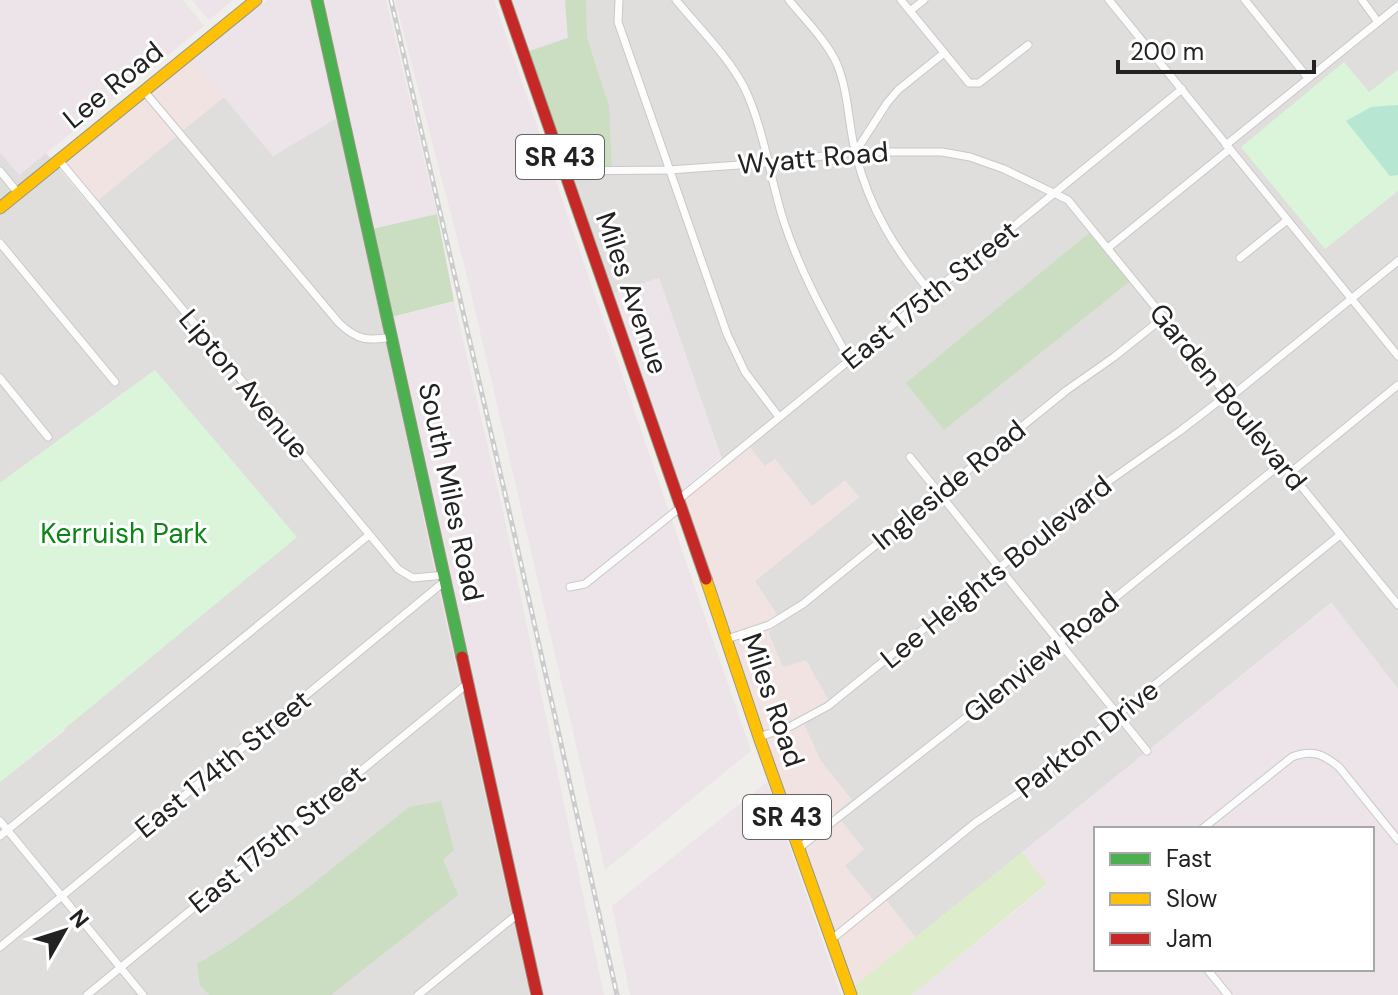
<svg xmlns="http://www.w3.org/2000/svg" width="1398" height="995" viewBox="0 0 1398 995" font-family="'DM Sans',sans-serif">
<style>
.residential{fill:#dfdedc}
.commercial{fill:#f1e3e1}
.industrial{fill:#ede4e9;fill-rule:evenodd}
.grass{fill:#ddeccb}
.forest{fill:#cbdec1}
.park{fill:#daf5da}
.pitch{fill:#b7e6d2}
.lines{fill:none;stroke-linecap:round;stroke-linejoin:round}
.street-casing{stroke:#c9c8c7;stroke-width:9}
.fast-casing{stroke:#999a82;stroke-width:13}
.slow-casing{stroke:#999a82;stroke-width:13}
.jam-casing{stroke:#999a82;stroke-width:13}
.street{stroke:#fdfcfc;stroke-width:7}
.fast{stroke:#4caf50;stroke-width:11}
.slow{stroke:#ffc107;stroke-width:11}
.jam{stroke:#c62828;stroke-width:11}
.rail-casing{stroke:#ccc;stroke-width:5}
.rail{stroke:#fff;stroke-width:2;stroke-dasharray:6;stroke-linecap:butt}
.labels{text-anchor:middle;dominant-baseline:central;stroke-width:6;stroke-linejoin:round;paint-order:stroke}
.shield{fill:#fff;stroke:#646464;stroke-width:2}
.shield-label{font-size:26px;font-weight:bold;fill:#222}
.street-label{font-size:28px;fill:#222;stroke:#fff}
.park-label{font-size:28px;fill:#0c8416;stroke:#fff}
</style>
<rect width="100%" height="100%" fill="#f0eeeb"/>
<g class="residential">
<polygon points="510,0 1398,0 1398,689 1331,603 916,938 885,900 876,907 845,866 834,813 851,799 821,761 804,725 768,631 781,622 755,581 859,497 812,506 775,459 765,466 728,466 721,457 659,278 611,295 572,176"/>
<polygon points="224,97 273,156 339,116 437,581 530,995 0,995 0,782 64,731 155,370 0,483 0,152 19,175 46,153 89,204"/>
</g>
<g class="commercial">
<polygon points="190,54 224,97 95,203 58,159"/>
<polygon points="747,444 765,466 775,459 812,506 845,480 859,497 755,581 782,622 768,632 783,667 806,660 828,699 804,725 821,761 851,800 835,813 864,849 845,866 876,903 884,897 916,938 849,990 678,500"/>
</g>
<g class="industrial">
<polygon points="0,0 183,0 204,26 19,175 0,152"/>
<polygon points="192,0 233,0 209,20"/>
<polygon points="267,0 386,0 437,214 364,232 339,117 273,156 193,60"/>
<polygon points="395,0 494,0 751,751 605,870 467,276"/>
<polygon points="505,0 565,0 568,38 524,53"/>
<polygon points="659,278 721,457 681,491 611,295"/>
<polygon points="454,301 505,520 604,995 530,995 437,581 382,320"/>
<path d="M1332,603L1398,689V995H912L1047,885L1022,852ZM1096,829H1372V969H1096Z"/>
<polygon points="767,782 841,995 630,995 612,906"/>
</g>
<polygon class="grass" points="1022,852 1047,884 912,995 851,995 849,990"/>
<g class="forest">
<polygon points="565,0 586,0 587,38 609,106 612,170 565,171 524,53 568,38"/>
<polygon points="437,214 454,301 388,318 368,230"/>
<polygon points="1093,230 1133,279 944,430 906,383"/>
<polygon points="441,801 454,850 443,860 458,895 331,995 209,995 200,985 197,964 227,946 300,894 409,807"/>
</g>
<g class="park">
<polygon points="1344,62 1369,92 1398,70 1398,191 1325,249 1241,147"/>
<polygon points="155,370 297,537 0,782 0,483"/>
</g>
<polygon class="pitch" points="1398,105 1398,175 1390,176 1346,121 1371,107"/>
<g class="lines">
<g class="street-casing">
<g id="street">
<polyline points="619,0 618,22 727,334 745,372 779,417"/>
<path d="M676,0C699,28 727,55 744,87C764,128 770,179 784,222C800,271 825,316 850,361"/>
<path d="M789,0C805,20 826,40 837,64C849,93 848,125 856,155C870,210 896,251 932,294"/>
<polyline points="901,0 969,83 979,83 1028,45"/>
<polyline points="1109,0 1398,356"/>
<polyline points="1245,0 1308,78"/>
<polyline points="1362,0 1378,22"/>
<polyline points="910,11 924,0"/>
<path d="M144,91L339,323C358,341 368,341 392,337"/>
<polyline points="1226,145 1398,6"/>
<polyline points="856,151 887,103 898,90 944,53"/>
<polyline points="58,159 398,569 413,578 445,575"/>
<polyline points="0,171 18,193"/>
<polyline points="565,171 669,170 767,163 855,152 942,152 970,157 1004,169 1068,200 1398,605"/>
<polyline points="0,243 115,382"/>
<polyline points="1108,248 1230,149"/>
<polyline points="1240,258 1286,221"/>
<polyline points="0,378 48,437"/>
<polyline points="910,457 1147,751"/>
<polyline points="1290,473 1398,385"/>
<polyline points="678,500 1182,89"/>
<polyline points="570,587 585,584 681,507"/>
<polyline points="727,639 769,625 803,604 1067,390 1114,357 1164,317"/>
<polyline points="759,737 791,726 828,706 1096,490 1180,431 1223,398 1234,394 1398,261"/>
<polyline points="0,821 143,995"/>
<path d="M1202,829L1292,757C1312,749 1323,754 1339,767L1398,840"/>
<polyline points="0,836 369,535"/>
<polyline points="799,848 986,702 1282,463"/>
<polyline points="832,939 975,823 1032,784 1340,535"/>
<polyline points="0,947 445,581"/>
<polyline points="1207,969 1228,995"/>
<polyline points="87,995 467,684"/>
<polyline points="418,995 519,913"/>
</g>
</g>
<g class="fast-casing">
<polyline id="fast" points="317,0 462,657"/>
</g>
<g class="slow-casing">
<g id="slow">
<polyline points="0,208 256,0"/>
<polyline points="706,579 759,737 851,995"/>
</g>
</g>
<g class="jam-casing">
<g id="jam">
<polyline points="505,0 706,579"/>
<polyline points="462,657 537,995"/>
</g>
</g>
<use href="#street" class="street"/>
<use href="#fast" class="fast"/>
<use href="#slow" class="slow"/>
<use href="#jam" class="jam"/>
<g class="rail-casing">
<polyline id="rail" points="391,0 515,537 617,995"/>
</g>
<use href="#rail" class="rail"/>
</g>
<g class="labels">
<g class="shield">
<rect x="516" y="135" width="88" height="44" rx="6"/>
<rect x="743" y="795" width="88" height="44" rx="6"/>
</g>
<g class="shield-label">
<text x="560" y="157">SR 43</text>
<text x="787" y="817">SR 43</text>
</g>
<g class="street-label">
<text transform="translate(113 85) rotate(-39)">Lee Road</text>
<text transform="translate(813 158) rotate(-5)">Wyatt Road</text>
<text transform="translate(632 293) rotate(71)">Miles Avenue</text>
<text transform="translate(930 295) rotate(-39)">East 175th Street</text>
<text transform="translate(244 384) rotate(50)">Lipton Avenue</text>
<text transform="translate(1228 397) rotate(51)">Garden Boulevard</text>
<text transform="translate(949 485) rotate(-39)">Ingleside Road</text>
<text transform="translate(451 492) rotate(78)">South Miles Road</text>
<text transform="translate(996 572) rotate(-39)">Lee Heights Boulevard</text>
<text transform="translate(1041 657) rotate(-39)">Glenview Road</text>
<text transform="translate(773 700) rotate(71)">Miles Road</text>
<text transform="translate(1087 739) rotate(-38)">Parkton Drive</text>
<text transform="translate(223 764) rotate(-39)">East 174th Street</text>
<text transform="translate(277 839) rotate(-39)">East 175th Street</text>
</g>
<g class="park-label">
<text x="124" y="533">Kerruish Park</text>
</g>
</g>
<rect x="1094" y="827" width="280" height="144" fill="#ffffff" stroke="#a7a7a7" stroke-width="2"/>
<rect x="1110" y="853" width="40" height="12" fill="#4caf50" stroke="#a7a7a7" stroke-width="2"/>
<text x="1166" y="867" font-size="24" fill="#222222">Fast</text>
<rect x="1110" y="893" width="40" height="12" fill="#ffc107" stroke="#a7a7a7" stroke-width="2"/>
<text x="1166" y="907" font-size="24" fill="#222222">Slow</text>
<rect x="1110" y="933" width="40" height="12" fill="#c62828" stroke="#a7a7a7" stroke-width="2"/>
<text x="1166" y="947" font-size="24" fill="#222222">Jam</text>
<g transform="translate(64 931) rotate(51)" stroke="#ffffff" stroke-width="6" paint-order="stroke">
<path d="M0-6L14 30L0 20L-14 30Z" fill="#222222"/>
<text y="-12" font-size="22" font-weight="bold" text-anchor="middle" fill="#222222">N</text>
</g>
<path d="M1118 60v12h196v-12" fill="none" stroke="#222222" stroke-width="4"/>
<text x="1130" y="60" font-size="24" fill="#222222" stroke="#ffffff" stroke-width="6" paint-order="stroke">200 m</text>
</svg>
